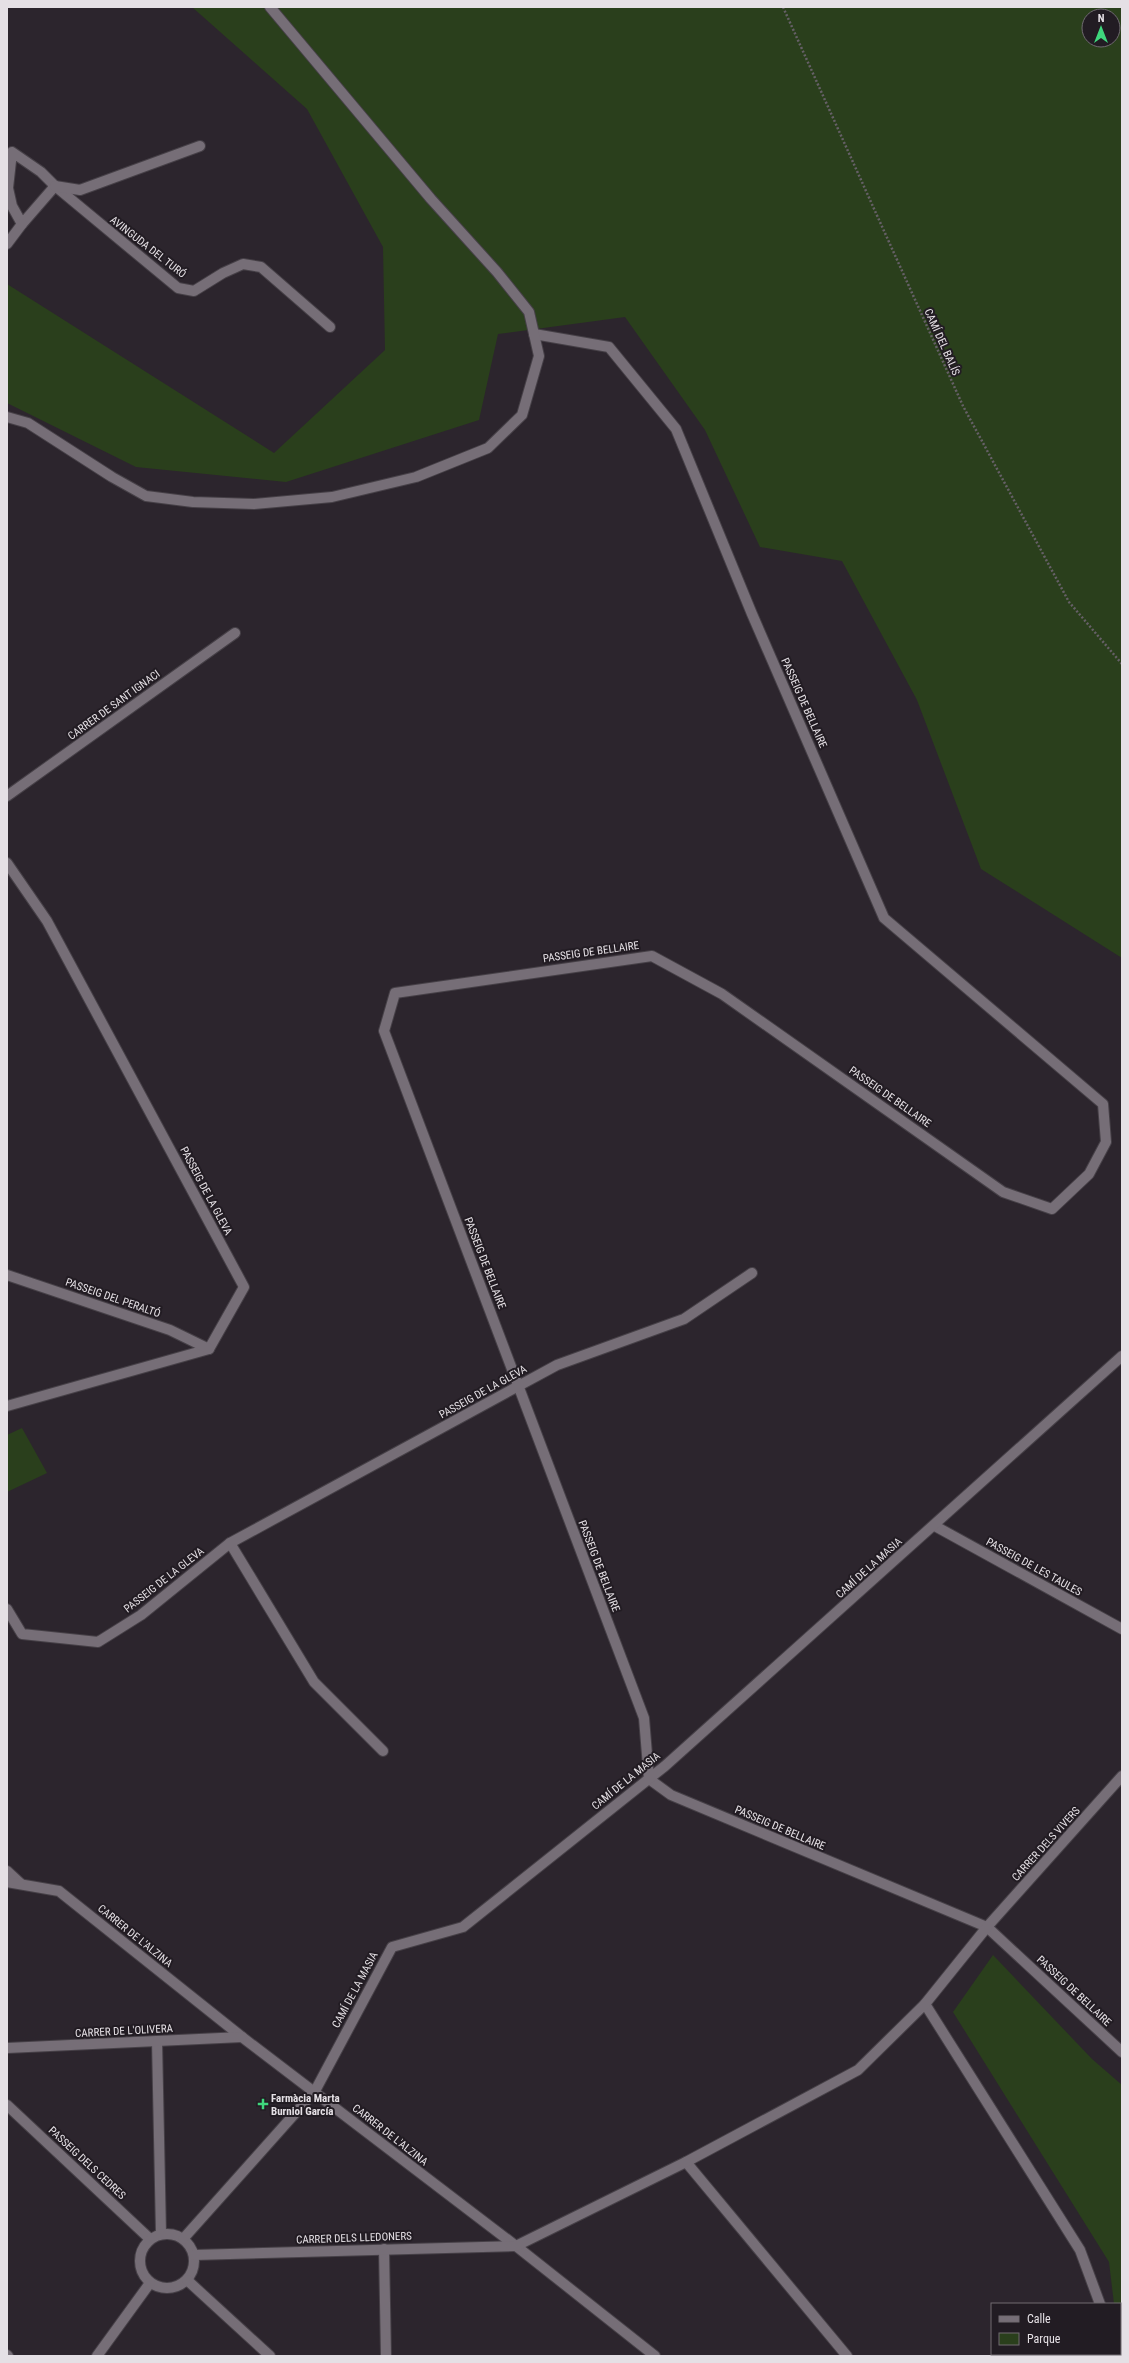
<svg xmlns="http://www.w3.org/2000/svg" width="1129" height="2363" viewBox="0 0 1129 2363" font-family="'Roboto Condensed',sans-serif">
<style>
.green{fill:#2a3f1c;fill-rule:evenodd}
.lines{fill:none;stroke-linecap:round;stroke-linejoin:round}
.minor-casing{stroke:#464047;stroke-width:12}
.path{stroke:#666067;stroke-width:2.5;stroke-dasharray:2 2;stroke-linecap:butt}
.minor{stroke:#766e77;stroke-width:10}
.poi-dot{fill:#3fd77d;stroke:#221c23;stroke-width:1.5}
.labels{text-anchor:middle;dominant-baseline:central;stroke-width:4;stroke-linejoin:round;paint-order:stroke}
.street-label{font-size:11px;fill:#e5e0e5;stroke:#221c23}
.poi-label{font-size:11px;font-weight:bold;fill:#e5e0e5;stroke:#221c23;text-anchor:start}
</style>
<rect width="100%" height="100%" fill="#2c252d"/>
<g class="green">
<path d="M192,7H1122V958L981,869L917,700L842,561L760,547L705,430L625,317L498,334L479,420L286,482L136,467L7,403V284L274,453L385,350L383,247L307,109ZM1089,16H1113V40H1089Z"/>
<polygon points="22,1428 47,1473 7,1492 7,1435"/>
<polygon points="993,1955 1092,2059 1122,2085 1122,2356 1120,2349 1120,2304 1114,2304 1109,2262 953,2012"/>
</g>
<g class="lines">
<g class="minor-casing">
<g id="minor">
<polygon points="12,152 41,172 55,186 22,224 12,206 8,188"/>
<polyline points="55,186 178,288 194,291 223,273 243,264 261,267 330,327"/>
<polyline points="55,186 80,190 200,146"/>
<polyline points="7,244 22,224"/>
<polyline points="534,334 609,347 676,429 752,614 884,918 1103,1104 1106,1142 1089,1174 1052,1209 1003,1192 722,994 652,956 395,993 384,1031 644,1718 649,1779 671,1795 987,1927 1122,2052"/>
<polyline points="7,417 28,423 112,477 146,496 193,502 254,504 332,497 416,477 488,448 522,415 539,356 529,312 497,272 431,199 270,7"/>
<polyline points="7,796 235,633"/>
<polyline points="7,863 47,921 244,1287 209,1349 7,1406"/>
<polyline points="7,1275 170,1330 209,1349"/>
<polyline points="935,1526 1122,1629"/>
<polyline points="230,1543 314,1682 383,1751"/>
<polyline points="7,1609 22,1634 98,1642 141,1615 230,1543 557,1365 684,1319 752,1273"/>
<polyline points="7,1871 21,1884"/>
<polyline points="7,1882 59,1891 242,2037 516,2246 655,2356"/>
<polyline points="925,2004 1080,2250 1100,2304"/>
<polyline points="157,2041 161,2234"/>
<polyline points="7,2048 242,2037"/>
<polyline points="7,2105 150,2239"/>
<polyline points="686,2162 847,2356"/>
<circle cx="167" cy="2261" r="27"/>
<polyline points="183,2239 315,2091 392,1947 463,1927 665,1766 1122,1356"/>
<polyline points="384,2249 386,2356"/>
<polyline points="194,2255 516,2246 686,2162 858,2070 925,2004 987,1927 1122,1776"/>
<polyline points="187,2280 270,2356"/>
<polyline points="1111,2354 1111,2356"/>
<polyline points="7,2355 8,2356"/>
<polyline points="97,2356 150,2283"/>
</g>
</g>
<polyline class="path" points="783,7 963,406 1069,602 1122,664"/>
<use href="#minor" class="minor"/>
</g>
<path class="poi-dot" d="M261 2098h4v4h4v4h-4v4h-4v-4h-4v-4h4z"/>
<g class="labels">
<g class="street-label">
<text transform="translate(148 247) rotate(38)">AVINGUDA DEL TURÓ</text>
<text transform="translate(942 342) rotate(66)">CAMÍ DEL BALÍS</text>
<text transform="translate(804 703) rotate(66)">PASSEIG DE BELLAIRE</text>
<text transform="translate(114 705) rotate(-36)">CARRER DE SANT IGNACI</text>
<text transform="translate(591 952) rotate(-8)">PASSEIG DE BELLAIRE</text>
<text transform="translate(890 1097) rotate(35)">PASSEIG DE BELLAIRE</text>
<text transform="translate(206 1191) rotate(62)">PASSEIG DE LA GLEVA</text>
<text transform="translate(485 1263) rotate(69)">PASSEIG DE BELLAIRE</text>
<text transform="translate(113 1298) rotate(19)">PASSEIG DEL PERALTÓ</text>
<text transform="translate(483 1392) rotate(-29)">PASSEIG DE LA GLEVA</text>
<text transform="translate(599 1566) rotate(69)">PASSEIG DE BELLAIRE</text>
<text transform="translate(1034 1567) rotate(29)">PASSEIG DE LES TAULES</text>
<text transform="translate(869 1568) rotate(-42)">CAMÍ DE LA MASIA</text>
<text transform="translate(164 1580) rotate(-38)">PASSEIG DE LA GLEVA</text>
<text transform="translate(626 1781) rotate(-39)">CAMÍ DE LA MASIA</text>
<text transform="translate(780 1828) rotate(23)">PASSEIG DE BELLAIRE</text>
<text transform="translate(1046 1844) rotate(-48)">CARRER DELS VIVERS</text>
<text transform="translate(135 1936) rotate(39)">CARRER DE L'ALZINA</text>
<text transform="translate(355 1990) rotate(-62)">CAMÍ DE LA MASIA</text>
<text transform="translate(1074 1991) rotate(43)">PASSEIG DE BELLAIRE</text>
<text transform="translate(124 2031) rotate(-3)">CARRER DE L'OLIVERA</text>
<text transform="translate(390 2135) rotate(38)">CARRER DE L'ALZINA</text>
<text transform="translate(87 2163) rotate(43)">PASSEIG DELS CEDRES</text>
<text transform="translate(354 2238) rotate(-2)">CARRER DELS LLEDONERS</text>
</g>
<g class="poi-label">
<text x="271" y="2098">Farmàcia Marta<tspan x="271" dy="13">Burniol García</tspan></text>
</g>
</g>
<rect width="1129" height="2363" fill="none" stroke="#e5e0e5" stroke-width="16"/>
<rect x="991" y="2303" width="130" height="52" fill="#221c23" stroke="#706a71"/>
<rect x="999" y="2316" width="20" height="6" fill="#766e77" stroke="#706a71"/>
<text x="1027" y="2323" font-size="12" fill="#e5e0e5">Calle</text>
<rect x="999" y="2333" width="20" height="12" fill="#2a3f1c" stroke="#706a71"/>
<text x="1027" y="2343" font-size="12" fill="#e5e0e5">Parque</text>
<g transform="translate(1101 28)"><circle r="19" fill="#221c23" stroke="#706a71"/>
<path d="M0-3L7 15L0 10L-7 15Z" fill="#3fd77d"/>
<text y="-6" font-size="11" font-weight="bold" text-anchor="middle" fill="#e5e0e5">N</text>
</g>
</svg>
